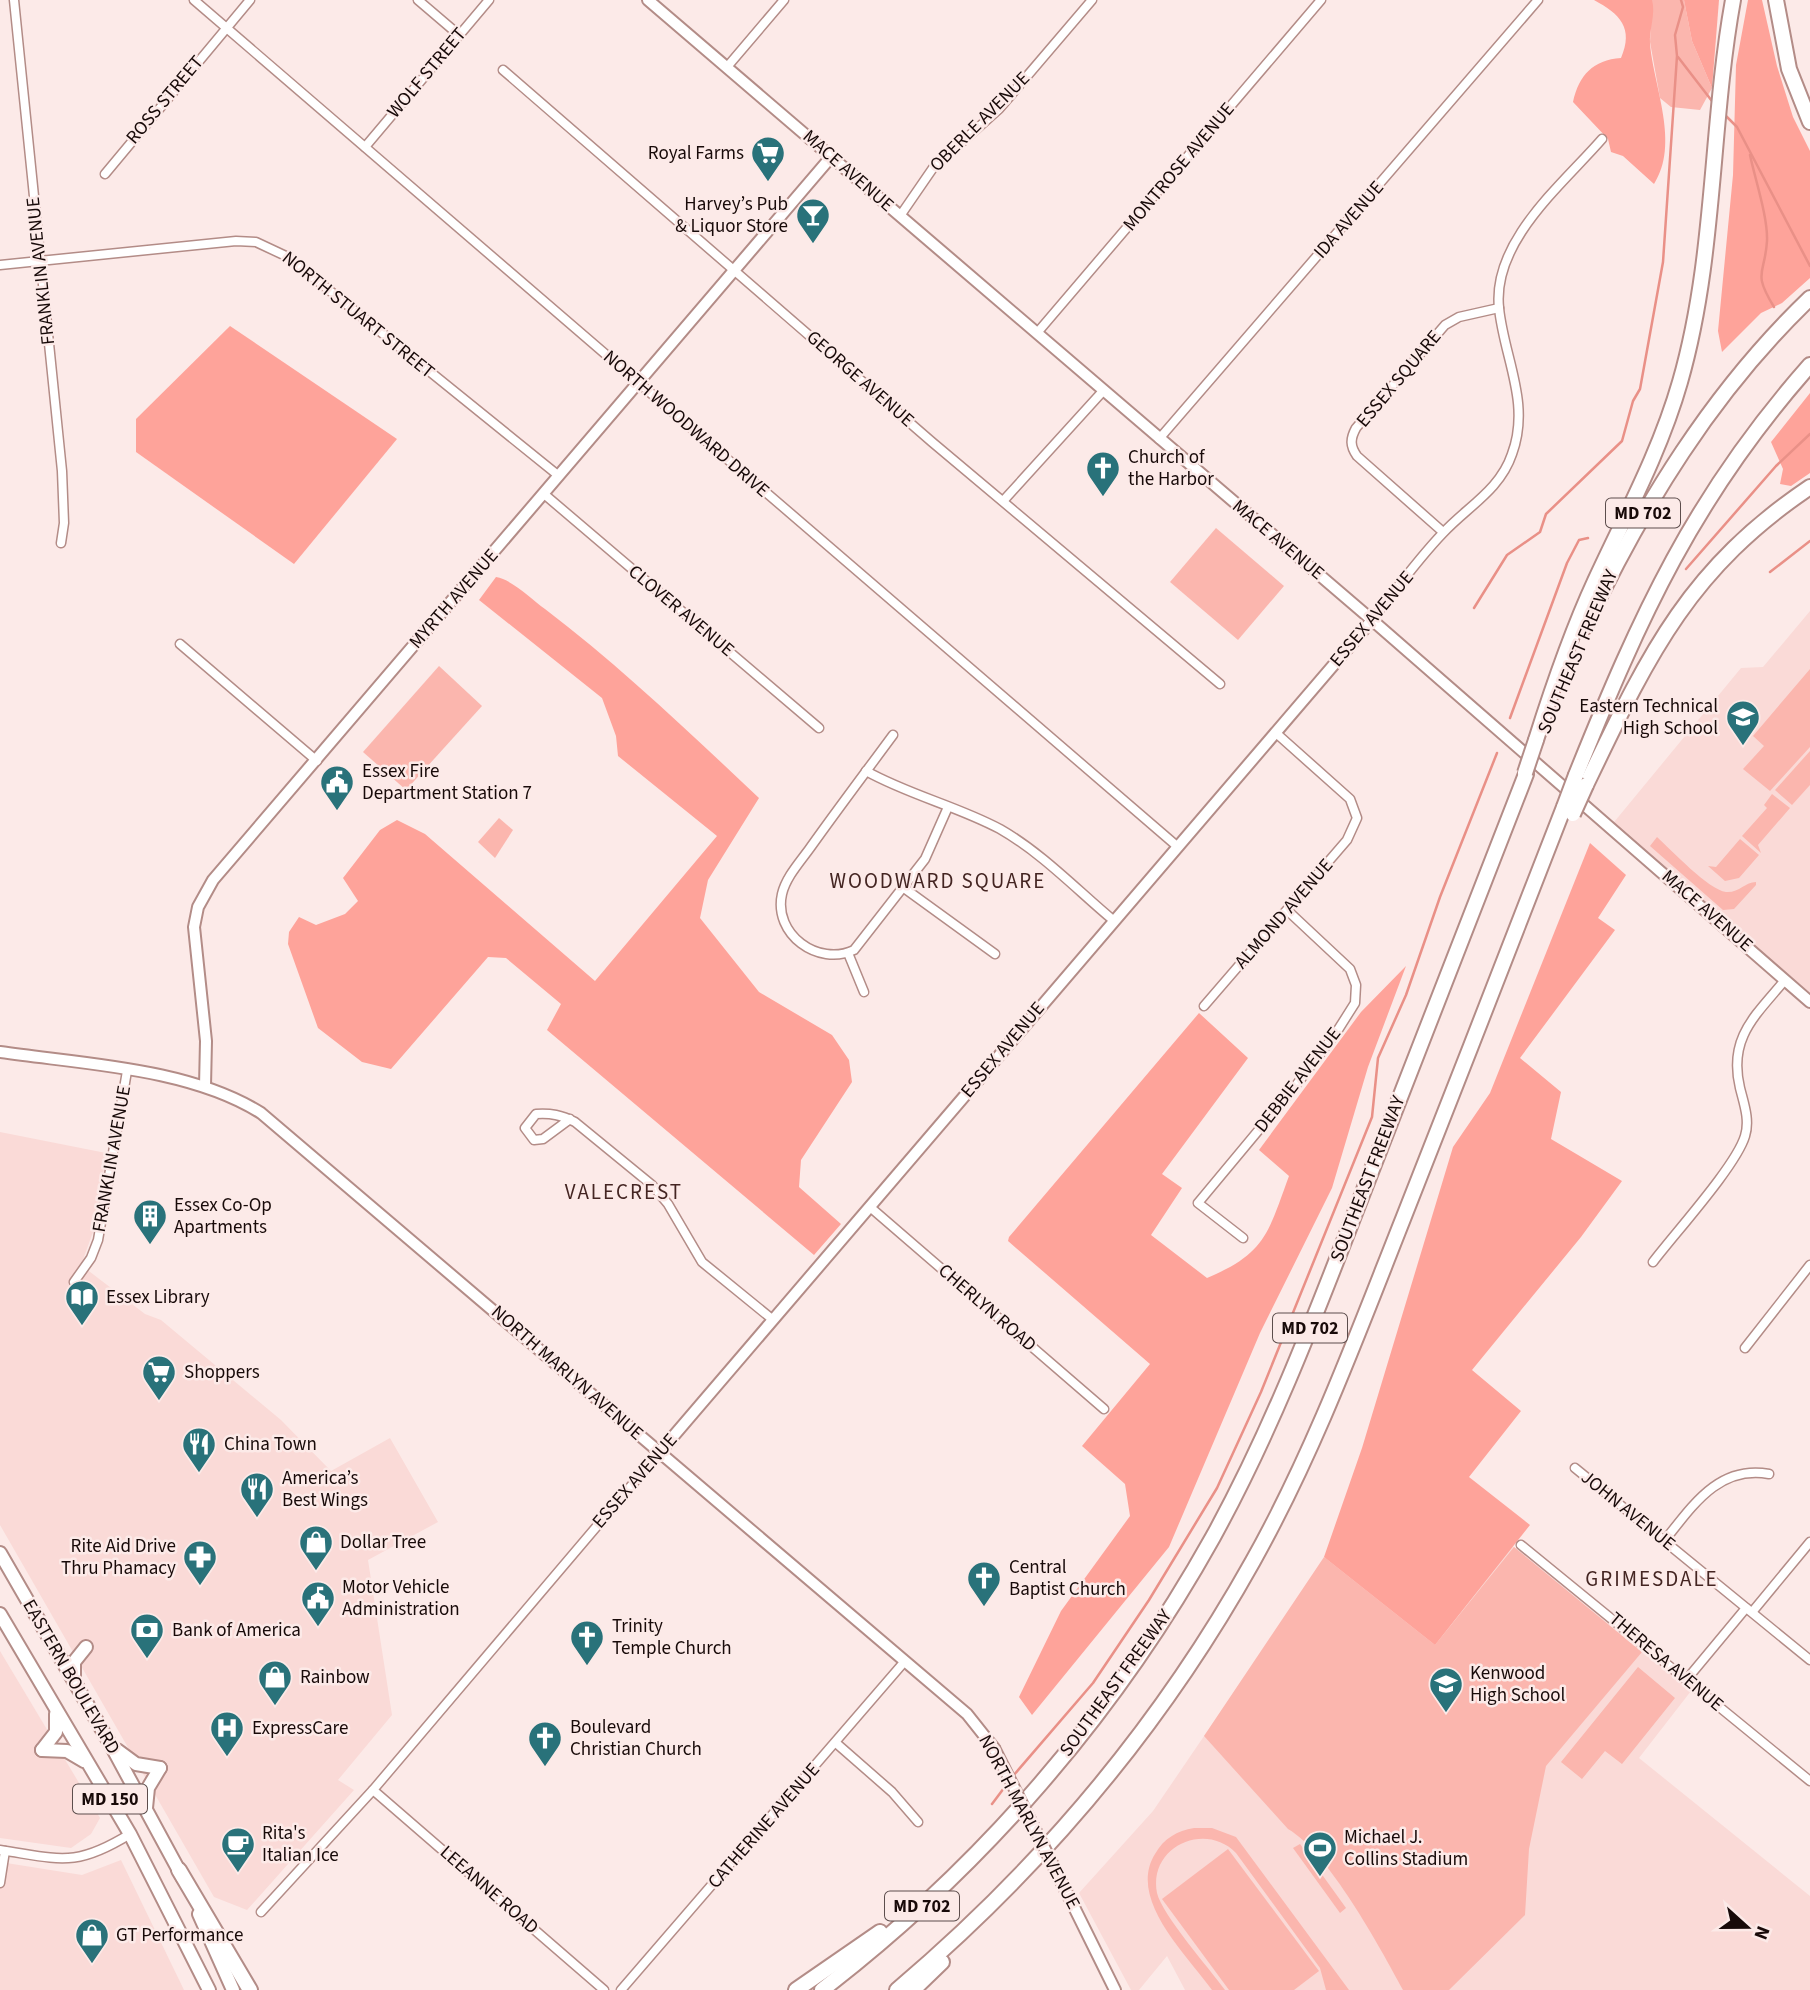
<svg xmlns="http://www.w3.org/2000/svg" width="1810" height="1990" viewBox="0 0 1810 1990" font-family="'Source Sans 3',sans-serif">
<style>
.built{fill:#fadad7}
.green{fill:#fbb6ae}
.forest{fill:#fea39a}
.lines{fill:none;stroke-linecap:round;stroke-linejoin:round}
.stream{stroke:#e99087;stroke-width:2.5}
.street-casing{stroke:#b38c87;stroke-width:11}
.secondary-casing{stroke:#b38c87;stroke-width:14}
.primary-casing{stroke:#b38c87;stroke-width:16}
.highway-casing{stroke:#b38c87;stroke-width:18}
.street{stroke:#fff;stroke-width:8}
.secondary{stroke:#fff;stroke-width:10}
.primary{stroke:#fff;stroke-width:12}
.highway{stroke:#fff;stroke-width:14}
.secondary-bridge-casing{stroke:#b38c87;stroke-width:14;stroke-linecap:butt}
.highway-bridge-casing{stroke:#b38c87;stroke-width:18;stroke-linecap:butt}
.secondary-bridge{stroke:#fff;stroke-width:10}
.highway-bridge{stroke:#fff;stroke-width:14}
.labels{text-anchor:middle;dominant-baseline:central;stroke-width:5;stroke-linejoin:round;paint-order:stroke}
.shield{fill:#fceae8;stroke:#5c4d4c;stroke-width:2}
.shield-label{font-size:18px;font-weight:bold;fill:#180a09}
.street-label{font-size:19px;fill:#180a09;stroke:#fceae8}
.poi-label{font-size:19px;fill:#180a09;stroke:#fceae8;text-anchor:start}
.neighbourhood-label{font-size:21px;letter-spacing:2px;fill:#442522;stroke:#fceae8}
</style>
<rect width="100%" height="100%" fill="#fceae8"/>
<g class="built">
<polygon points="1810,611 1810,1002 1610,827 1741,668 1763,667"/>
<polygon points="0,1132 106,1153 97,1221 81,1265 145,1314 161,1320 281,1420 331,1471 390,1438 438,1522 368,1560 392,1715 338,1780 354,1790 247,1910 214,1897 0,1525"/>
<polygon points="1384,1433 1514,1547 1691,1691 1639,1758 1810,1896 1810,1990 1185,1990 1167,1956 1139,1990 1131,1990 1079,1893 1153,1811 1356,1513"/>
<polygon points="0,1651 100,1818 91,1834 71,1848 0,1838"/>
<polygon points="121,1860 184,1990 0,1990 0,1862 82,1875"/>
</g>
<g class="green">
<polygon points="1652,0 1684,0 1692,41 1712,88 1700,110 1671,107 1660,98 1650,42"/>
<polygon points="1216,528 1284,586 1238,640 1170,582"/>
<polygon points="439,666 482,706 406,790 363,752"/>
<polygon points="1810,669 1810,747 1770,791 1743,769 1764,746 1753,736"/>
<polygon points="1810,751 1810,785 1792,805 1775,790"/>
<polygon points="1772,794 1790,808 1758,845 1761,853 1742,836 1767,808 1764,805"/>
<polygon points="499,818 513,830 495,858 478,842"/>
<path d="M1657,837C1671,850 1709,890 1726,892C1739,893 1745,882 1756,882V885L1734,909L1723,910L1650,846Z"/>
<polygon points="1740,839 1759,855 1739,878 1725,881 1708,866 1716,867"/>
<path d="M1514,1547L1642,1652L1546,1766L1529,1849L1525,1915L1449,1990H1403C1380,1947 1328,1852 1288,1829L1204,1736L1324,1557L1435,1645Z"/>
<polygon points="1638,1667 1675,1698 1622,1764 1605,1751 1582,1779 1561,1762"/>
<path d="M1194,1828H1212L1236,1837L1349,1990H1326L1320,1968L1236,1853C1205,1821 1148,1847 1157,1893C1162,1915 1210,1969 1225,1990H1212C1187,1955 1127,1899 1155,1854C1164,1838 1177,1831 1194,1828Z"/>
<polygon points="1300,1844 1346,1908 1340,1913 1293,1848"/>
<polygon points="1228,1849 1319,1971 1294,1990 1229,1990 1162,1899"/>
</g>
<g class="forest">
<path d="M1594,0H1652C1656,14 1649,29 1650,44C1654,88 1680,144 1654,184L1623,156L1611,152L1608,139L1573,102C1579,75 1593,60 1621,58C1634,28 1620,14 1594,0Z"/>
<polygon points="1684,0 1719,0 1712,88 1692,41"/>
<polygon points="1748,0 1762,0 1777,66 1793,117 1810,151 1810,278 1782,303 1761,313 1722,352 1718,331 1733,175 1736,65"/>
<polygon points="230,326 397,439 294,564 136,452 136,419"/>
<polygon points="1810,393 1810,473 1791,486 1780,484 1783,469 1771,442"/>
<path d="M496,577C513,580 531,599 545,609C621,667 689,732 759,798L708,880L700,918L759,992L832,1035L849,1060L852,1082L801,1160L799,1187L841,1224L814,1255L547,1030L561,1004L506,958L488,957L391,1069L362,1062L318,1028L288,944L289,932L299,917L316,925L345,914L358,901L343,878L380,830L397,820L425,834L595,981L717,836L618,756L616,736L602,698L479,600Z"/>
<polygon points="1590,843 1626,875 1598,918 1615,930 1520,1058 1561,1092 1551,1139 1622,1181 1581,1237 1472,1370 1521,1411 1469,1477 1530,1525 1435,1645 1324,1557 1362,1448 1453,1147 1490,1093"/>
<path d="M1406,966L1368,1067L1332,1188L1260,1333L1169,1547L1032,1715L1019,1697L1061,1611L1130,1516L1125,1484L1082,1446L1150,1364L1008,1241L1009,1237L1199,1013L1248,1058L1162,1174L1182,1188L1151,1235L1207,1278C1266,1253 1268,1233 1289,1176L1259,1150L1361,1012Z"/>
</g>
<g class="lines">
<g class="stream">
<polyline points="1678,57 1715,105"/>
<polyline points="1724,114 1737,127 1810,266"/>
<path d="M1750,155C1755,179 1768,217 1767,241C1765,275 1752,271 1774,307"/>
<polyline points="1686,569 1776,466 1810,434"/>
<polyline points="1770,572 1810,541"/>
<polyline points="1474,608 1507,555 1540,532 1546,514 1622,441 1633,401 1640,389 1663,262 1677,56 1675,35 1683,7 1681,0"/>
<polyline points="1510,718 1567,563 1579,540 1588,538"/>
<polyline points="1013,1776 1093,1683 1149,1600 1217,1488 1261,1392 1372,1117 1378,1058 1406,995 1440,897 1497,753"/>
<polyline points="992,1804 1007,1784"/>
</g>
<g class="street-casing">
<g id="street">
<polyline points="14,0 62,471 64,523 61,543"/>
<polyline points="194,0 1178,847"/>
<polyline points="418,0 459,35"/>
<polyline points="727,67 784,0"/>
<polyline points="503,70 932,442 1220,684"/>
<polyline points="365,147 489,0"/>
<polyline points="105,174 250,0"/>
<polyline points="900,216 933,168 999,109 1092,0"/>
<polyline points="0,265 236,241 256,242 288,257 559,476"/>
<polyline points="1037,333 1321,0"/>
<polyline points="1159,439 1538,0"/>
<polyline points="544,494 819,728"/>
<polyline points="1004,500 1103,391"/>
<path d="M1443,532L1357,456C1350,446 1350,439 1356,428L1445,325L1459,317L1499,308"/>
<path d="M1372,620C1395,591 1417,560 1443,533C1467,507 1500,490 1512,454C1531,403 1504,358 1499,308C1492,241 1563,184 1602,139"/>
<polyline points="180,644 317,761"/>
<path d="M893,735C865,773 837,810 810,848C800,862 786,877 782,894C773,934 818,967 854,950L925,859L948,807"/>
<path d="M866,771C909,795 957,806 1000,829C1042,853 1077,890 1113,920"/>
<polyline points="904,888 995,954"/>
<polyline points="848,953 864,992"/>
<polyline points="1204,1006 1347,840 1357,818 1350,799 1276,733"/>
<path d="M570,1119L543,1139L534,1140L525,1128L536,1114C551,1113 561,1115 575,1122L652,1185L668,1204L702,1262L772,1319"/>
<polyline points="870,1207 1104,1409"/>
<polyline points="1243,1238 1198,1203 1297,1084 1336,1033 1355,1003 1356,985 1350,969 1288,911"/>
<path d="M1653,1262C1675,1233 1736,1166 1745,1136C1750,1120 1744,1104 1740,1088C1728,1038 1755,1016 1785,980"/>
<polyline points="74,1282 91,1258 98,1240 127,1071"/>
<polyline points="1745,1348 1810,1265"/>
<polyline points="1575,1468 1810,1660"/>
<path d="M1665,1540C1693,1505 1719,1465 1769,1474"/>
<polyline points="1521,1545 1810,1781"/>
<polyline points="1753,1611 1810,1542"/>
<polyline points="1687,1679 1746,1608"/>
<polyline points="836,1743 892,1792 918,1822"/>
<polyline points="373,1790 604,1990"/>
<path d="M0,1850C60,1859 75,1868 130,1834"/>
<polyline points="0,1883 5,1851"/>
<polyline points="261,1912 373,1790 659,1453"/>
<polyline points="621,1990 905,1661"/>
</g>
</g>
<g class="secondary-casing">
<g id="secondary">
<polyline points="648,0 1372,620 1810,1002"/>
<path d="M0,1052C83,1064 190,1068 261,1113L967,1714L994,1748"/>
<polyline points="205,1086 206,1041 194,927 198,907 213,880 831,157"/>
<polyline points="659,1453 1372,620"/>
<polyline points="1069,1897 1115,1990"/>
</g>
</g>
<g class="primary-casing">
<g id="primary">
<polyline points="0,1553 112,1747 183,1878"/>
<polyline points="0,1614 130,1834 209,1990"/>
<polyline points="74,1680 74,1662 86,1647"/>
<polyline points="42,1750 67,1751 84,1761"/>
<polyline points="42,1750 56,1732 56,1714"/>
<polyline points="117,1750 136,1764 160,1768"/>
<polyline points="146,1808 148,1788 160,1768"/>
<polyline points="199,1914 233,1990"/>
</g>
</g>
<g class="highway-casing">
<g id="highway">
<polyline points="1776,0 1789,69 1810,122"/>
<path d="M1585,627C1643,505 1712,392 1810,298"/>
<path d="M1536,740C1553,686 1571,633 1595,581C1625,516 1660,452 1680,382C1716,257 1710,127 1733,0"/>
<path d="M1576,775C1640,616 1694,496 1810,365"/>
<path d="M1586,785C1648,656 1687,570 1810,487"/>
<polyline points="179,1870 250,1990"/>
<polyline points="796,1990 880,1932"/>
<path d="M822,1990C982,1867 1115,1713 1213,1537C1273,1428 1317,1311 1362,1195C1417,1055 1471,914 1526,774"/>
<path d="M897,1990C1040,1869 1161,1726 1253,1561C1314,1452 1357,1335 1403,1219C1457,1082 1511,944 1564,807"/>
<polyline points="913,1990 942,1962"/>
</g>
</g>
<use href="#street" class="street"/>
<use href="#secondary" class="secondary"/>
<use href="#primary" class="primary"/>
<use href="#highway" class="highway"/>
<g class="secondary-bridge-casing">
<polyline id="secondary-bridge" points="994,1748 1069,1897"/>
</g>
<g class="highway-bridge-casing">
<g id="highway-bridge">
<polyline points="1525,773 1536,740"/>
<polyline points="1564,807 1576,775"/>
<polyline points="1573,814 1586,785"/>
</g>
</g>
<use href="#secondary-bridge" class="secondary-bridge"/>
<use href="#highway-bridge" class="highway-bridge"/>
</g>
<defs>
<g id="supermarket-pin" transform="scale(1.75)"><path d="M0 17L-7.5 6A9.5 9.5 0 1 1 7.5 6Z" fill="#29727a" stroke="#fceae8"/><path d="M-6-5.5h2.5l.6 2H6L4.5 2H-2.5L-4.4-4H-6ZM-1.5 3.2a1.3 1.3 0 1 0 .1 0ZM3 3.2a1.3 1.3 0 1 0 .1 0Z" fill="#fff"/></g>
<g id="bar-pin" transform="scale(1.75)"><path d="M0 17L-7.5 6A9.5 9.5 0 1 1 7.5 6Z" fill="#29727a" stroke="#fceae8"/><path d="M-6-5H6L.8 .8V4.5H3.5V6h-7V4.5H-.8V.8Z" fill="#fff"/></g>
<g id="church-pin" transform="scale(1.75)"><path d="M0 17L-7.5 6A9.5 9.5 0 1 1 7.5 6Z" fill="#29727a" stroke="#fceae8"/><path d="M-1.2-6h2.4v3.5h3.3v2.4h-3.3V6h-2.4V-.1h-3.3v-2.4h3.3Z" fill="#fff"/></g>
<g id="school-pin" transform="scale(1.75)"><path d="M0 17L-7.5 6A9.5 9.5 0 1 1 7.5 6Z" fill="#29727a" stroke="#fceae8"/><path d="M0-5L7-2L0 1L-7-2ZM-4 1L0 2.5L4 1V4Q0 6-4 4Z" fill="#fff"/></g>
<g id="civic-pin" transform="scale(1.75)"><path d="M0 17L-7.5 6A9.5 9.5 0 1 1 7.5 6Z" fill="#29727a" stroke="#fceae8"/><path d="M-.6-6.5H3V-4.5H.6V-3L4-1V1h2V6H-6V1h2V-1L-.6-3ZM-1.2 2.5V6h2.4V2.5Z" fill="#fff"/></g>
<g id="building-pin" transform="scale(1.75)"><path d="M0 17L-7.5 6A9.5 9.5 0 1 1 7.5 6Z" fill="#29727a" stroke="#fceae8"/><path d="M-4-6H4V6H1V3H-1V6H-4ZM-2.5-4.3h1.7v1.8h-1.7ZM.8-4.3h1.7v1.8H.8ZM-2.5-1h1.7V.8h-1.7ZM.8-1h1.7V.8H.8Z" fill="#fff"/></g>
<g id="library-pin" transform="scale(1.75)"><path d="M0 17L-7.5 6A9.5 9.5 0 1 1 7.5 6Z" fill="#29727a" stroke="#fceae8"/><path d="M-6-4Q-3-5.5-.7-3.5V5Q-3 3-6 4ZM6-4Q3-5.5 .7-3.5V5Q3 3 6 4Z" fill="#fff"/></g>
<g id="restaurant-pin" transform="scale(1.75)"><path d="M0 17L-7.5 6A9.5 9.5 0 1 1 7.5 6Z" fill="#29727a" stroke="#fceae8"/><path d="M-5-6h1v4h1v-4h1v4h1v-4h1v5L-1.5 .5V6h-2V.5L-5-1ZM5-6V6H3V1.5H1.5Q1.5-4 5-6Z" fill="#fff"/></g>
<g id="shop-pin" transform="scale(1.75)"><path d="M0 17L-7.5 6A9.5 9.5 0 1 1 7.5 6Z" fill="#29727a" stroke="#fceae8"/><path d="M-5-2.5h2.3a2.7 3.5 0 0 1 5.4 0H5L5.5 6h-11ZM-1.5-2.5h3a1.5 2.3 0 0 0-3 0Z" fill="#fff"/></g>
<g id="pharmacy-pin" transform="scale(1.75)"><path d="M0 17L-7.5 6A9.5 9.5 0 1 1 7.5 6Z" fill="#29727a" stroke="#fceae8"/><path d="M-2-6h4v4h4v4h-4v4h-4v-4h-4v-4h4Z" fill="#fff"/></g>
<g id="bank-pin" transform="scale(1.75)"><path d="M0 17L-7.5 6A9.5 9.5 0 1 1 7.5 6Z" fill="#29727a" stroke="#fceae8"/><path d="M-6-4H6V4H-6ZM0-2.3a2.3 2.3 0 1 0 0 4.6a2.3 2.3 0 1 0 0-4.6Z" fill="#fff"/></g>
<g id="hospital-pin" transform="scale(1.75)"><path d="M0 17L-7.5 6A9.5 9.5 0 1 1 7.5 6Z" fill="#29727a" stroke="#fceae8"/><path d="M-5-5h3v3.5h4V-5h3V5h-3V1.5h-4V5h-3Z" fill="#fff"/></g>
<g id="cafe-pin" transform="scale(1.75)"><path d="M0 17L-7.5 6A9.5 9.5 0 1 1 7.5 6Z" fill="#29727a" stroke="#fceae8"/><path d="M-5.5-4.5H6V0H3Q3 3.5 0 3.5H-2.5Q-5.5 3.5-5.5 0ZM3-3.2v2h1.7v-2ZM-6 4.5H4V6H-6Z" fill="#fff"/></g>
<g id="stadium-pin" transform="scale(1.75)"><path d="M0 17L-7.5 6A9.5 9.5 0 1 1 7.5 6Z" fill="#29727a" stroke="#fceae8"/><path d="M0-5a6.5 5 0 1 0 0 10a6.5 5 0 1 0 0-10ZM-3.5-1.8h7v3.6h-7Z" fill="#fff"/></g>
</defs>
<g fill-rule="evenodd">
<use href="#supermarket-pin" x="768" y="153"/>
<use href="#bar-pin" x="813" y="215"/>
<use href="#church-pin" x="1103" y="468"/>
<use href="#school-pin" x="1743" y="717"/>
<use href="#civic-pin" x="337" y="782"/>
<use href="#building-pin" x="150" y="1216"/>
<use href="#library-pin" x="82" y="1297"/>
<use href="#supermarket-pin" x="159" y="1372"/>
<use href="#restaurant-pin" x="199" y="1444"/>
<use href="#restaurant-pin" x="257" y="1489"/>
<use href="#shop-pin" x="316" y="1542"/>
<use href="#pharmacy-pin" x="200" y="1557"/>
<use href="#church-pin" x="984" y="1578"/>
<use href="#civic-pin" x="318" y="1598"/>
<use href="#bank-pin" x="147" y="1630"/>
<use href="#church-pin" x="587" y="1637"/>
<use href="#shop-pin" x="275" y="1677"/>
<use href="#school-pin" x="1446" y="1684"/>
<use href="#hospital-pin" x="227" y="1728"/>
<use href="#church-pin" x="545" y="1738"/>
<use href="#cafe-pin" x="238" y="1844"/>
<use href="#stadium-pin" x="1320" y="1848"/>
<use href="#shop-pin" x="92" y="1935"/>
</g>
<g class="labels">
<g class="shield">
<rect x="1606" y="498.5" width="74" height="29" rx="5"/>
<rect x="1273" y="1313.5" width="74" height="29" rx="5"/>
<rect x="73" y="1784.5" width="74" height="29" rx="5"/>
<rect x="885" y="1891.5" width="74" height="29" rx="5"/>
</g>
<g class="shield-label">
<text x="1643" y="513">MD 702</text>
<text x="1310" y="1328">MD 702</text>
<text x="110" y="1799">MD 150</text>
<text x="922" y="1906">MD 702</text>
</g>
<g class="street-label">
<text transform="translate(427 73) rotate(-50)">WOLF STREET</text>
<text transform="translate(165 100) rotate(-50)">ROSS STREET</text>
<text transform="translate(980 122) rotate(-45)">OBERLE AVENUE</text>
<text transform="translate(1179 167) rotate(-50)">MONTROSE AVENUE</text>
<text transform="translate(848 171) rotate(41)">MACE AVENUE</text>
<text transform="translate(1349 220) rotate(-49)">IDA AVENUE</text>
<text transform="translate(41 271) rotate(-96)">FRANKLIN AVENUE</text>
<text transform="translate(358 315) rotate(39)">NORTH STUART STREET</text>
<text transform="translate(860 379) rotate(41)">GEORGE AVENUE</text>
<text transform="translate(1399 379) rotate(-50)">ESSEX SQUARE</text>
<text transform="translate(686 424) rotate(41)">NORTH WOODWARD DRIVE</text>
<text transform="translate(1278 540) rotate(40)">MACE AVENUE</text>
<text transform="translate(454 599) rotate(-49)">MYRTH AVENUE</text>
<text transform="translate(681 611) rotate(40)">CLOVER AVENUE</text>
<text transform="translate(1372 619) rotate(-50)">ESSEX AVENUE</text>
<text transform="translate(1578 652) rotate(-67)">SOUTHEAST FREEWAY</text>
<text transform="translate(1707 911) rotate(41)">MACE AVENUE</text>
<text transform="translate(1284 914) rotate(-49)">ALMOND AVENUE</text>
<text transform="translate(1003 1050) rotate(-50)">ESSEX AVENUE</text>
<text transform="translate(1298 1080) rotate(-52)">DEBBIE AVENUE</text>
<text transform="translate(112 1159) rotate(-80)">FRANKLIN AVENUE</text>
<text transform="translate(1368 1179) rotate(-69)">SOUTHEAST FREEWAY</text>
<text transform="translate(987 1308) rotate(41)">CHERLYN ROAD</text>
<text transform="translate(567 1373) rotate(41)">NORTH MARLYN AVENUE</text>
<text transform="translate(635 1481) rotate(-49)">ESSEX AVENUE</text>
<text transform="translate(1628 1511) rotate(39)">JOHN AVENUE</text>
<text transform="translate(1666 1662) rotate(40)">THERESA AVENUE</text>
<text transform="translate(71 1677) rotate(60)">EASTERN BOULEVARD</text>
<text transform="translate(1116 1683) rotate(-54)">SOUTHEAST FREEWAY</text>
<text transform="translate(1029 1822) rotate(62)">NORTH MARLYN AVENUE</text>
<text transform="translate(764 1826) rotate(-49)">CATHERINE AVENUE</text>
<text transform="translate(489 1890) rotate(41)">LEEANNE ROAD</text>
</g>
<g class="poi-label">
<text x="744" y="153" text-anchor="end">Royal Farms</text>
<text x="788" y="204" text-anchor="end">Harvey’s Pub<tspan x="788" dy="22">&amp; Liquor Store</tspan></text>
<text x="1128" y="457">Church of<tspan x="1128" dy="22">the Harbor</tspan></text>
<text x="1718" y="706" text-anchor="end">Eastern Technical<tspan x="1718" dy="22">High School</tspan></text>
<text x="362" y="771">Essex Fire<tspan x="362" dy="22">Department Station 7</tspan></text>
<text x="174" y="1205">Essex Co-Op<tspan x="174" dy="22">Apartments</tspan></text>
<text x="106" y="1297">Essex Library</text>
<text x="184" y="1372">Shoppers</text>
<text x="224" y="1444">China Town</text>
<text x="282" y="1478">America’s<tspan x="282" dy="22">Best Wings</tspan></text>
<text x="340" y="1542">Dollar Tree</text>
<text x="176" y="1546" text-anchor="end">Rite Aid Drive<tspan x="176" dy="22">Thru Phamacy</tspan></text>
<text x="1009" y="1567">Central<tspan x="1009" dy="22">Baptist Church</tspan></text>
<text x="342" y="1587">Motor Vehicle<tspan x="342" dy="22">Administration</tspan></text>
<text x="612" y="1626">Trinity<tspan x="612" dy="22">Temple Church</tspan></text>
<text x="172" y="1630">Bank of America</text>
<text x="1470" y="1673">Kenwood<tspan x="1470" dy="22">High School</tspan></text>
<text x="300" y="1677">Rainbow</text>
<text x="570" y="1727">Boulevard<tspan x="570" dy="22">Christian Church</tspan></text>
<text x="252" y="1728">ExpressCare</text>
<text x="262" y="1833">Rita's<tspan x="262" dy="22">Italian Ice</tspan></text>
<text x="1344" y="1837">Michael J.<tspan x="1344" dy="22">Collins Stadium</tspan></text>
<text x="116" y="1935">GT Performance</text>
</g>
<g class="neighbourhood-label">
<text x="938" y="881">WOODWARD SQUARE</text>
<text x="624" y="1192">VALECREST</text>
<text x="1652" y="1579">GRIMESDALE</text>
</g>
</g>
<g transform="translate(1747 1927) rotate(111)" stroke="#fceae8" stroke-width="5" paint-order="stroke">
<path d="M0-5L12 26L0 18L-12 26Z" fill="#180a09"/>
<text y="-10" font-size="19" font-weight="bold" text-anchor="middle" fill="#180a09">N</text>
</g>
</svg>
